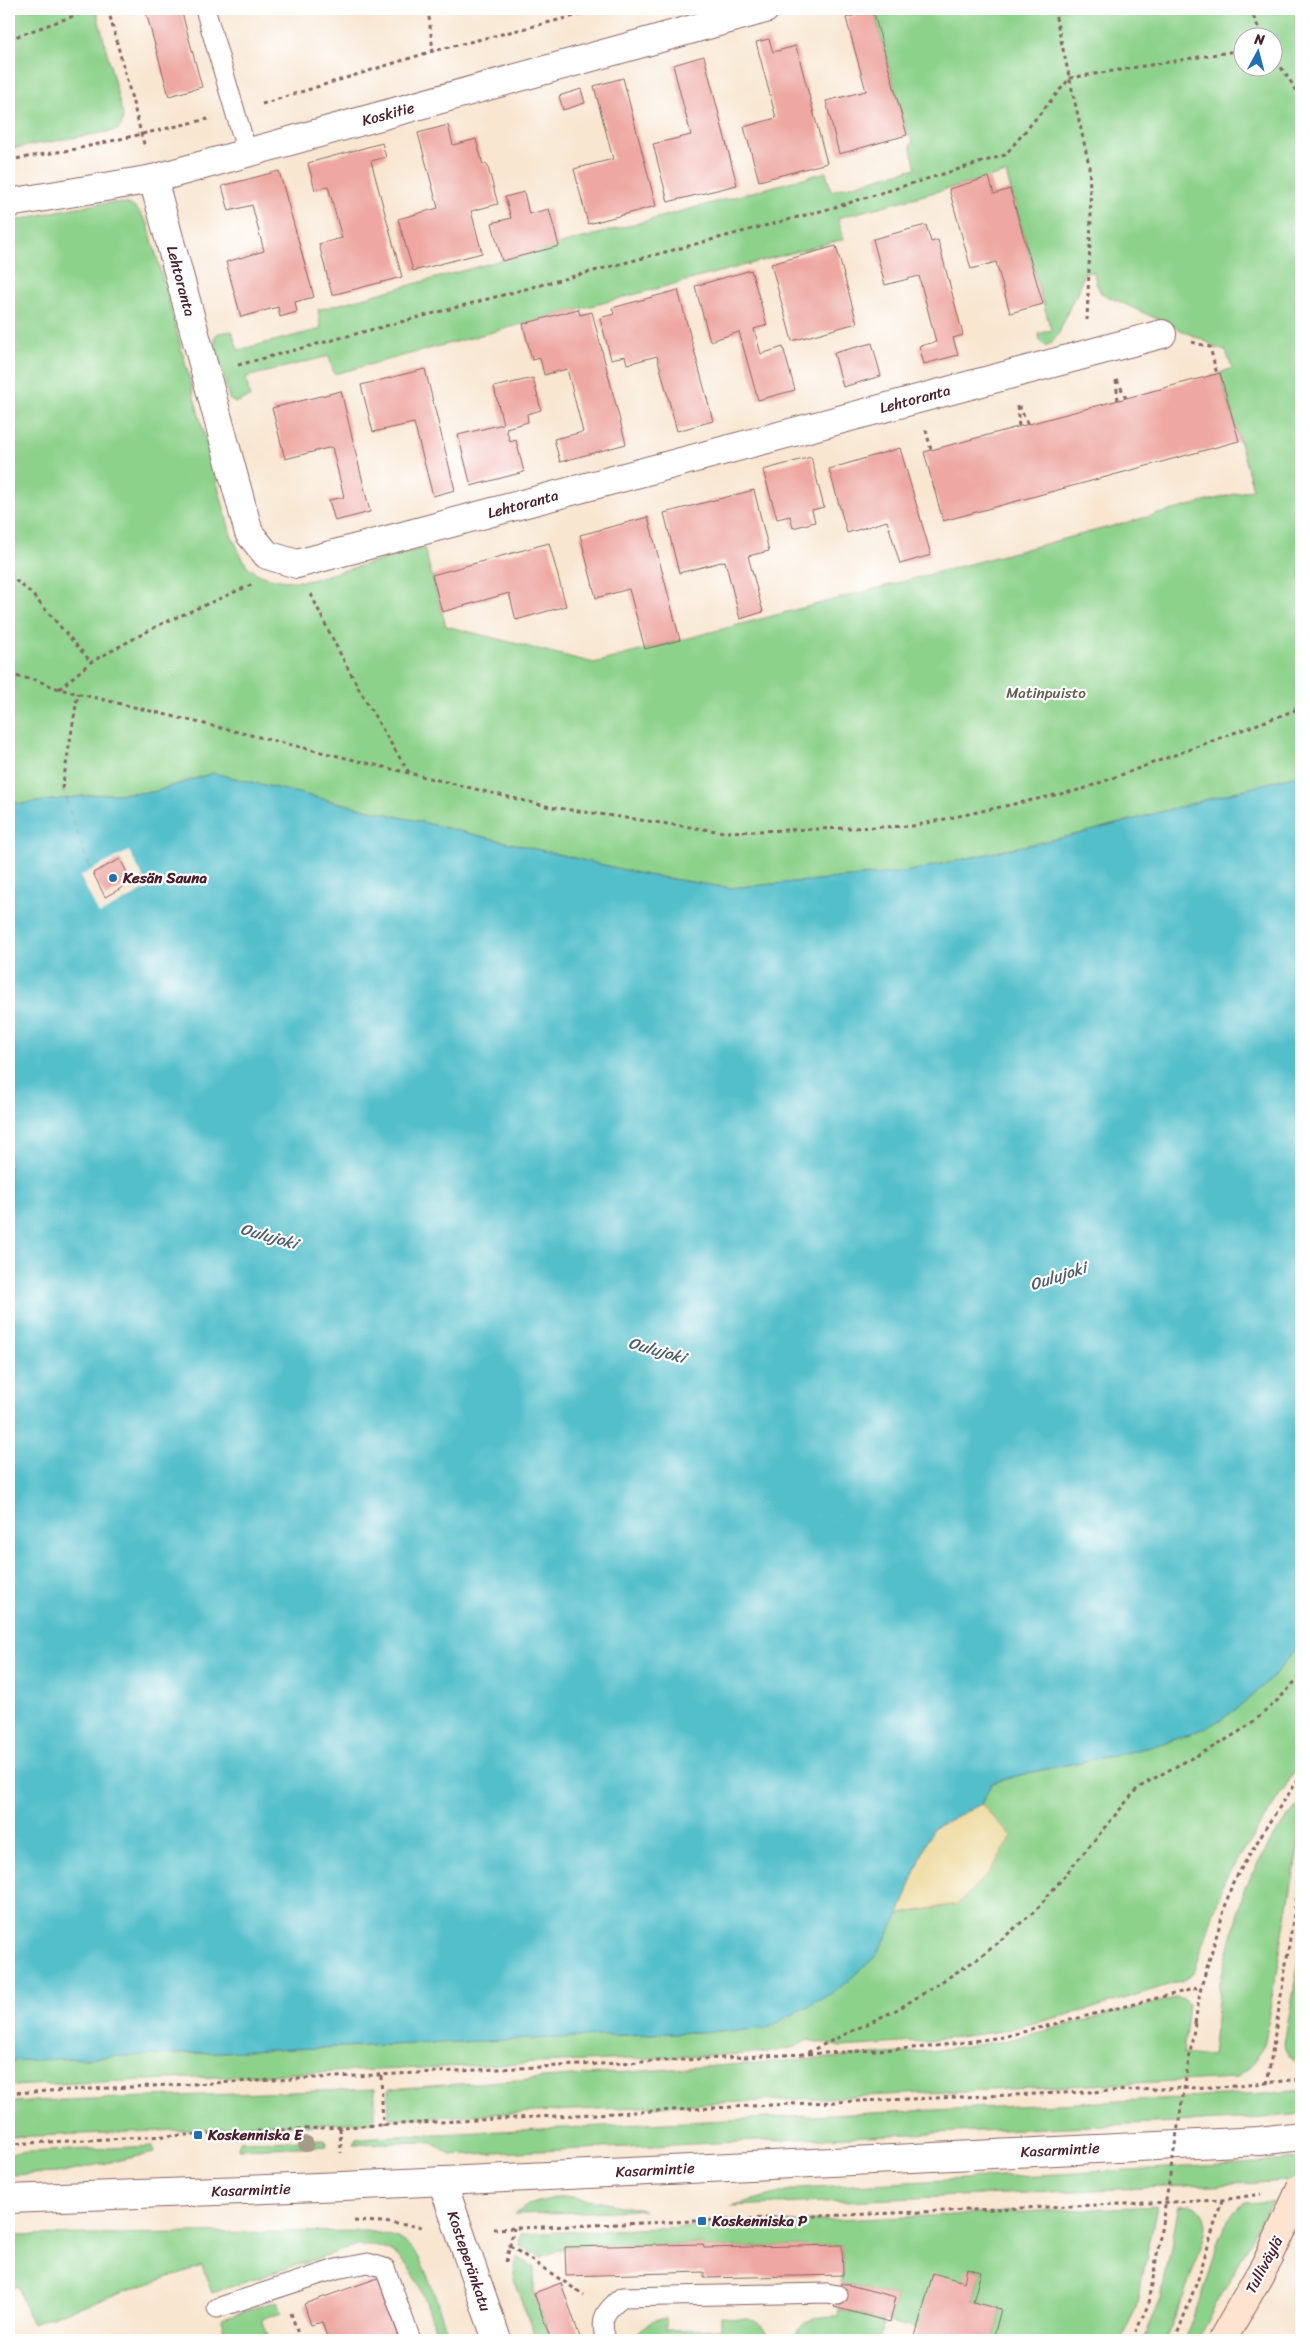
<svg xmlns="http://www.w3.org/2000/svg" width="1310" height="2349" viewBox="0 0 1310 2349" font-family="Sriracha,sans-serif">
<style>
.green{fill:#8dd28b;stroke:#6c785b;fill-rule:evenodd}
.sand{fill:#eeda9e;stroke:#9c7c64}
.water{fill:#52bfcb;stroke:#4e6f7b}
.pier{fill:#f8e6d1;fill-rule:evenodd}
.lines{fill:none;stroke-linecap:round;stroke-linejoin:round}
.ferry{stroke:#4d5f6b;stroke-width:1;stroke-dasharray:6 5;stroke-linecap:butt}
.building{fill:#eea7a2}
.service-casing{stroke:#876565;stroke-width:21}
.minor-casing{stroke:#876565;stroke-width:30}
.tertiary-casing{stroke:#876565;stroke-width:30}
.secondary-casing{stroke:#876565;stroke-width:30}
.path{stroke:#876565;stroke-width:3;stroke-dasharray:4 4;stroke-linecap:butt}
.service{stroke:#fff;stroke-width:19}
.minor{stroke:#fff;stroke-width:28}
.tertiary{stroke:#fff;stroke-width:28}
.secondary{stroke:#fee3d1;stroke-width:28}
.secondary-bridge-casing{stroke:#876565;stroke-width:30;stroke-linecap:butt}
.path-bridge{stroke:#876565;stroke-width:3;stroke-dasharray:4 4;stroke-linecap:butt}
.secondary-bridge{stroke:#fee3d1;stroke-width:28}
.tree{fill:#a59b88}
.poi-dot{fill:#1f6fb2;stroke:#fff;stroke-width:2}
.labels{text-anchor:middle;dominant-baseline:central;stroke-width:4.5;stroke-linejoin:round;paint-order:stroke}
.street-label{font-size:15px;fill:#4a1f2b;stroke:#fff}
.park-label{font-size:15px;fill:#615e4d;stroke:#fff}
.poi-label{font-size:15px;font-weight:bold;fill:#4a1f2b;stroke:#fff;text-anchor:start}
.water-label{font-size:16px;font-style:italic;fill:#4d5f6b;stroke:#fff}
</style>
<rect width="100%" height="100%" fill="#fff"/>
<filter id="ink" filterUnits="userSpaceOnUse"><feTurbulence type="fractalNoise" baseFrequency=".02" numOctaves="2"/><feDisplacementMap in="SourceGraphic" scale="10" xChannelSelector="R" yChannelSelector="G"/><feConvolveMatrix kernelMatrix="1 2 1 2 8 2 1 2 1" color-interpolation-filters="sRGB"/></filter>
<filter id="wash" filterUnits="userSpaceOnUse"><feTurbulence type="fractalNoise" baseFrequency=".0096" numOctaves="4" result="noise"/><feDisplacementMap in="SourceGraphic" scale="20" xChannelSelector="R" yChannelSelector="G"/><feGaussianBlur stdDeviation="1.12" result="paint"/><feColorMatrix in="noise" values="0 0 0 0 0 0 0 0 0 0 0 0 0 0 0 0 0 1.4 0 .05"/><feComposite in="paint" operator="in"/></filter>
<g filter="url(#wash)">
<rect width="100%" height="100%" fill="#f8e6d1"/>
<g class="green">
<polygon points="9,9 96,9 123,116 122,124 118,130 9,149"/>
<path d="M873,9H1301V774L1083,833L905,872L730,888L646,875L213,773L153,792L91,795L21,804L9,801V222C33,217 111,196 130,205C138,208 143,217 148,224L231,535C236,544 240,555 246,564C258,580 287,582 306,581L424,548L446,626L594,663L1253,489L1220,373L1232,368L1226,351L1214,348L1211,344L1101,293L1096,283L1094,272L1083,273L1078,294L1073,299L1059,333L1052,343L1045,346L1039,340L1038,334L1051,330L1006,173L838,218L844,239L334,374L329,356L246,377L250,397L235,403L229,399L214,338L218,333L232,331L238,350L321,329L318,310L826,172L831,191L916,168L910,145L913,144L910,135H907ZM1242,38H1272V68H1242Z"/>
<path d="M1301,1642V1762L1224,1881L1194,1973L1181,1981L1087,2010L1002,2031L929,2041L842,2047L808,2040L795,2047L767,2053L9,2086V2061L766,2029L875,1957L899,1914L958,1904L1011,1837L981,1804L992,1783C1061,1761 1135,1758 1202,1729C1243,1711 1275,1677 1301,1642Z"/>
<polygon points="1300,1803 1301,1833 1263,2047 1251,2065 1236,2078 389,2119 388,2089 929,2051 1004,2041 1175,1998 1182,1999 1189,2005 1183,2053 1212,2056 1220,1982 1245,1886 1275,1834"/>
<polygon points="1301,1950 1301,2067 1290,2057 1284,2044"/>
<polygon points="375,2089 375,2122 9,2137 9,2102"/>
<polygon points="1301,2090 1301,2114 1263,2118 451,2155 433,2142 353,2144 356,2138 1264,2094"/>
<polygon points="322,2140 325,2141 327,2146 238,2149 239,2141"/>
<polygon points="153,2146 154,2153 57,2173 9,2175 9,2153"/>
<polygon points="1301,2158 1301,2180 1256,2183 731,2206 798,2188 1259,2163"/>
<polygon points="557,2197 573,2197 644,2210 515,2214 528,2205"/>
<path d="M1273,2200L1197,2340H1184C1191,2322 1198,2304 1205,2285C1215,2255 1217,2223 1245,2202Z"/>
<path d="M1192,2204C1199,2208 1205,2213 1206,2221C1209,2235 1173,2326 1164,2340H1144L1161,2299L1179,2205Z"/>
<polygon points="1157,2206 1136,2307 1121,2340 993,2340 1001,2310 973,2302 981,2272 968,2268 964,2282 917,2329 890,2322 896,2297 841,2283 843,2275 842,2245 704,2248 703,2244 565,2247 542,2257 519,2246 521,2234"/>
<path d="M365,2231C380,2233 397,2235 409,2245C425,2257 442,2319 450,2340H439C428,2311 417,2257 382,2248C374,2245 364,2246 355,2246L212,2293L202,2266L31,2323L18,2286L9,2288V2235Z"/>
<polygon points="517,2257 534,2267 534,2293 551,2340 537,2340 513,2280"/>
<polygon points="277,2301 282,2312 262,2319 270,2340 228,2340 221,2320 222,2318"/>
<path d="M839,2309L884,2320L879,2340L866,2337L865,2340H794C800,2319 818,2316 838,2316Z"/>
<path d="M721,2317C746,2319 759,2315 772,2340H634C641,2325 651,2321 666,2318V2330L721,2329Z"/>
</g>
<polygon class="sand" points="981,1804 1012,1837 990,1872 958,1904 899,1914 932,1829"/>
<path class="water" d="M213,773L646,875L730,888L905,872L1083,833L1301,774V1642C1275,1677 1243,1711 1202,1729C1135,1758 1061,1761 992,1783L981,1804L932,1829L899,1914L875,1957L836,1991L766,2029L9,2061V801L21,804L91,795L153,792Z"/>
<path class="pier" d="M129,851L149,888L99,914L80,876ZM120,859L132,882L105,896L94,874Z"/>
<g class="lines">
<polyline class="ferry" points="62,789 90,869"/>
</g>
<g id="blocks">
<g class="building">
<polygon points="145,9 181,9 202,87 169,96"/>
<polygon points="525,9 539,9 539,11"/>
<polygon points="873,10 907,135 839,154 826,101 866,91 846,18"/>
<polygon points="769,39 773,52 796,46 827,163 759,181 744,127 776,118 756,42"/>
<polygon points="704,56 737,185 668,202 653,144 691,135 673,65"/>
<polygon points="623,78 656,206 588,224 574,169 613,159 594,86"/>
<polygon points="581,89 585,103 563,110 559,96"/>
<polygon points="448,125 453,145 476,139 483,165 487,164 498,204 471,211 482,253 413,271 398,219 438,208 418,133"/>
<polygon points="382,143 386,157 371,161 402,277 332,295 319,244 342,238 328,186 315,190 308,163"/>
<polygon points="279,171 314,297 295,302 297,312 280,317 278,307 241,317 226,262 264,251 252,205 229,211 222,186"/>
<polygon points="989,177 994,194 1010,189 1043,304 1010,313 996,262 971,269 949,189"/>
<polygon points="524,192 529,214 549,209 559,246 502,261 492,223 511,218 505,197"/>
<polygon points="926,225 931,242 938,240 963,335 953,338 958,355 924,364 919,346 936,342 919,276 885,285 873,239"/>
<polygon points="836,246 857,323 792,341 771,264"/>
<polygon points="751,270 767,325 754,329 761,354 783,347 795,390 758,400 739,332 710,341 695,286"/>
<polygon points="678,290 713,421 677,431 657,356 627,364 625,356 611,359 600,318 614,314 612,308"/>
<polygon points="578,309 580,315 592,312 626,444 560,462 554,439 583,432 567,369 544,375 540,358 532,360 523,324"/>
<polygon points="872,343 881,376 843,387 834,353"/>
<polygon points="425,369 455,490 433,496 414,423 373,432 361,385"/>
<polygon points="1220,373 1239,441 943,521 924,452"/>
<polygon points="533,378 541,410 527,414 528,422 506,428 510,442 516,440 524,472 471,486 458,435 503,424 494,387"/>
<polygon points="341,391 370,512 335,521 329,500 344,497 332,447 285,459 272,408"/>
<polygon points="900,448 931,555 900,564 887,521 847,533 829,469"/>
<polygon points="811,457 824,507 812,510 815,522 793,528 790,516 777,519 763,470"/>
<polygon points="754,490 769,551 748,556 763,612 740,619 725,561 679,573 664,513"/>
<polygon points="648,517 680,640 645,649 629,589 596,598 580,535"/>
<polygon points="549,543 566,606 516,620 509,593 442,612 432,575"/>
<polygon points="120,859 132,882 105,897 93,873"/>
<polygon points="703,2244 704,2248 842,2245 843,2275 704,2278 704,2272 566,2276 565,2247"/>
<polygon points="967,2268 981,2272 973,2302 1001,2309 993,2340 914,2340 933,2273 964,2282"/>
<polygon points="378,2278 400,2340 328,2340 322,2322 311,2325 304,2304"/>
<polygon points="561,2283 581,2340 551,2340 534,2293"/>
<polygon points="841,2283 896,2297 890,2322 834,2307"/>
</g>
</g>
</g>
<g filter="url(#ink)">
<use href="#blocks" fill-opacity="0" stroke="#876565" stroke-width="1"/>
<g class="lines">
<g class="service-casing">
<g id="service">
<polyline points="205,9 247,152"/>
<polyline points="217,2308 336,2269 368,2263 385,2268 411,2340"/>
<path d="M606,2340C599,2318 605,2311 622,2297L827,2293L838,2295"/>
</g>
</g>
<g class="minor-casing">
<g id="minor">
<polyline points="153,179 249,533 267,555 297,564 1162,334"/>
<polyline points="9,203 153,179 765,9"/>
<polyline points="442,2181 497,2340"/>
</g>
</g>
<g class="tertiary-casing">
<polyline id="tertiary" points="9,2199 343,2186 1259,2141 1301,2136"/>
</g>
<g class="secondary-casing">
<polyline id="secondary" points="1222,2340 1269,2258"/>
</g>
<g class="path">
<polyline points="108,9 145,148"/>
<polyline points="428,9 433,51"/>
<polyline points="1054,9 1089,165 1091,217 1087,320"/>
<polyline points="1250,9 1263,38"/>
<polyline points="9,39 93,9"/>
<polyline points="1272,54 1301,97"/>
<polyline points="262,104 433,51 603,9"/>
<polyline points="9,160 76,149 208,119"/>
<polyline points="1192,342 1210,347 1217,374"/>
<polyline points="238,365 832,208 1005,155 1070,78 1242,50"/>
<polyline points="1116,380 1118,401"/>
<polyline points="1117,380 1126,398"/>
<polyline points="1017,406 1019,427"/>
<polyline points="1019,406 1028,425"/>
<polyline points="926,430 931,450"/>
<polyline points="9,575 31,593 91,662"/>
<path d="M311,594C340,657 373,716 410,774"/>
<polyline points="9,675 36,680 59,689 550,807 724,832 913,826 1083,789 1301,708"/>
<polyline points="59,689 91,662 159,625 253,584"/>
<polyline points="1295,709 1301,700"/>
<polyline points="62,789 78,693"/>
<polyline points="1195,2023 1201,1987 1232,1884 1268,1824 1301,1776"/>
<polyline points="808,2054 929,2047 1003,2037 1201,1987"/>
<polyline points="381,2076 383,2126"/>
<polyline points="1267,2084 1301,1869"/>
<path d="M9,2093L804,2054L900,2008L982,1956L1036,1910L1137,1789C1167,1769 1201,1755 1232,1736C1257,1721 1283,1697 1301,1674"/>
<polyline points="340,2128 341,2153"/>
<polyline points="9,2144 810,2103 1238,2086 1301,2079"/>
<polyline points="354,2221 382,2222 423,2227"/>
<polyline points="493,2229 1222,2200 1261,2194"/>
<polyline points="510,2246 584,2295"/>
<polyline points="506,2262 514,2228"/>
<polyline points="291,2313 300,2340"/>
<polyline points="1132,2340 1149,2303"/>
<polyline points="1175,2340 1198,2279 1222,2200"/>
</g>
<use href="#service" class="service"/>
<use href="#minor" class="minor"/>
<use href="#tertiary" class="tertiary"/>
<use href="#secondary" class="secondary"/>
<g class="secondary-bridge-casing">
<polyline id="secondary-bridge" points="1269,2258 1301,2188"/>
</g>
<polyline class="path-bridge" points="1149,2303 1195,2023"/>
<use href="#secondary-bridge" class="secondary-bridge"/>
</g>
<circle class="tree" cx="306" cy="2144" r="8"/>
</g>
<g class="poi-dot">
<circle cx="113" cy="878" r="5"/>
<rect x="193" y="2130" width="10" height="10" rx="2.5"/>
<rect x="697" y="2216" width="10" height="10" rx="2.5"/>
</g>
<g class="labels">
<g class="street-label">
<text transform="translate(388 114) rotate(-15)">Koskitie</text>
<text transform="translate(181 281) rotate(75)">Lehtoranta</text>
<text transform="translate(915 399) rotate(-15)">Lehtoranta</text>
<text transform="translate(523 504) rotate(-15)">Lehtoranta</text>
<text transform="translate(1060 2150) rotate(-3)">Kasarmintie</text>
<text transform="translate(655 2170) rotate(-3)">Kasarmintie</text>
<text transform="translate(251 2190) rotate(-2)">Kasarmintie</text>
<text transform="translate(469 2261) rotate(71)">Kosteperänkatu</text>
<text transform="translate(1264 2265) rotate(-62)">Tulliväylä</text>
</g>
<g class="park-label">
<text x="1046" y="693">Matinpuisto</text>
</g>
<g class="poi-label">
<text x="123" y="878">Kesän Sauna</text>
<text x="208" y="2135">Koskenniska E</text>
<text x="712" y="2221">Koskenniska P</text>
</g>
<g class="water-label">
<text transform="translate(269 1236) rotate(16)">Oulujoki</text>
<text transform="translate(1058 1276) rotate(-18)">Oulujoki</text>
<text transform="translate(657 1350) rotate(16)">Oulujoki</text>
</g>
</g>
<rect width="1310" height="2349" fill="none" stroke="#fff" stroke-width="30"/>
<g transform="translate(1258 52) rotate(7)"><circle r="24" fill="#ffffff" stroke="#b7a5aa"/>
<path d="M0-4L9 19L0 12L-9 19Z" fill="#1f6fb2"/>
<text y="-8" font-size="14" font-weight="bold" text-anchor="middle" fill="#4a1f2b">N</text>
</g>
</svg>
